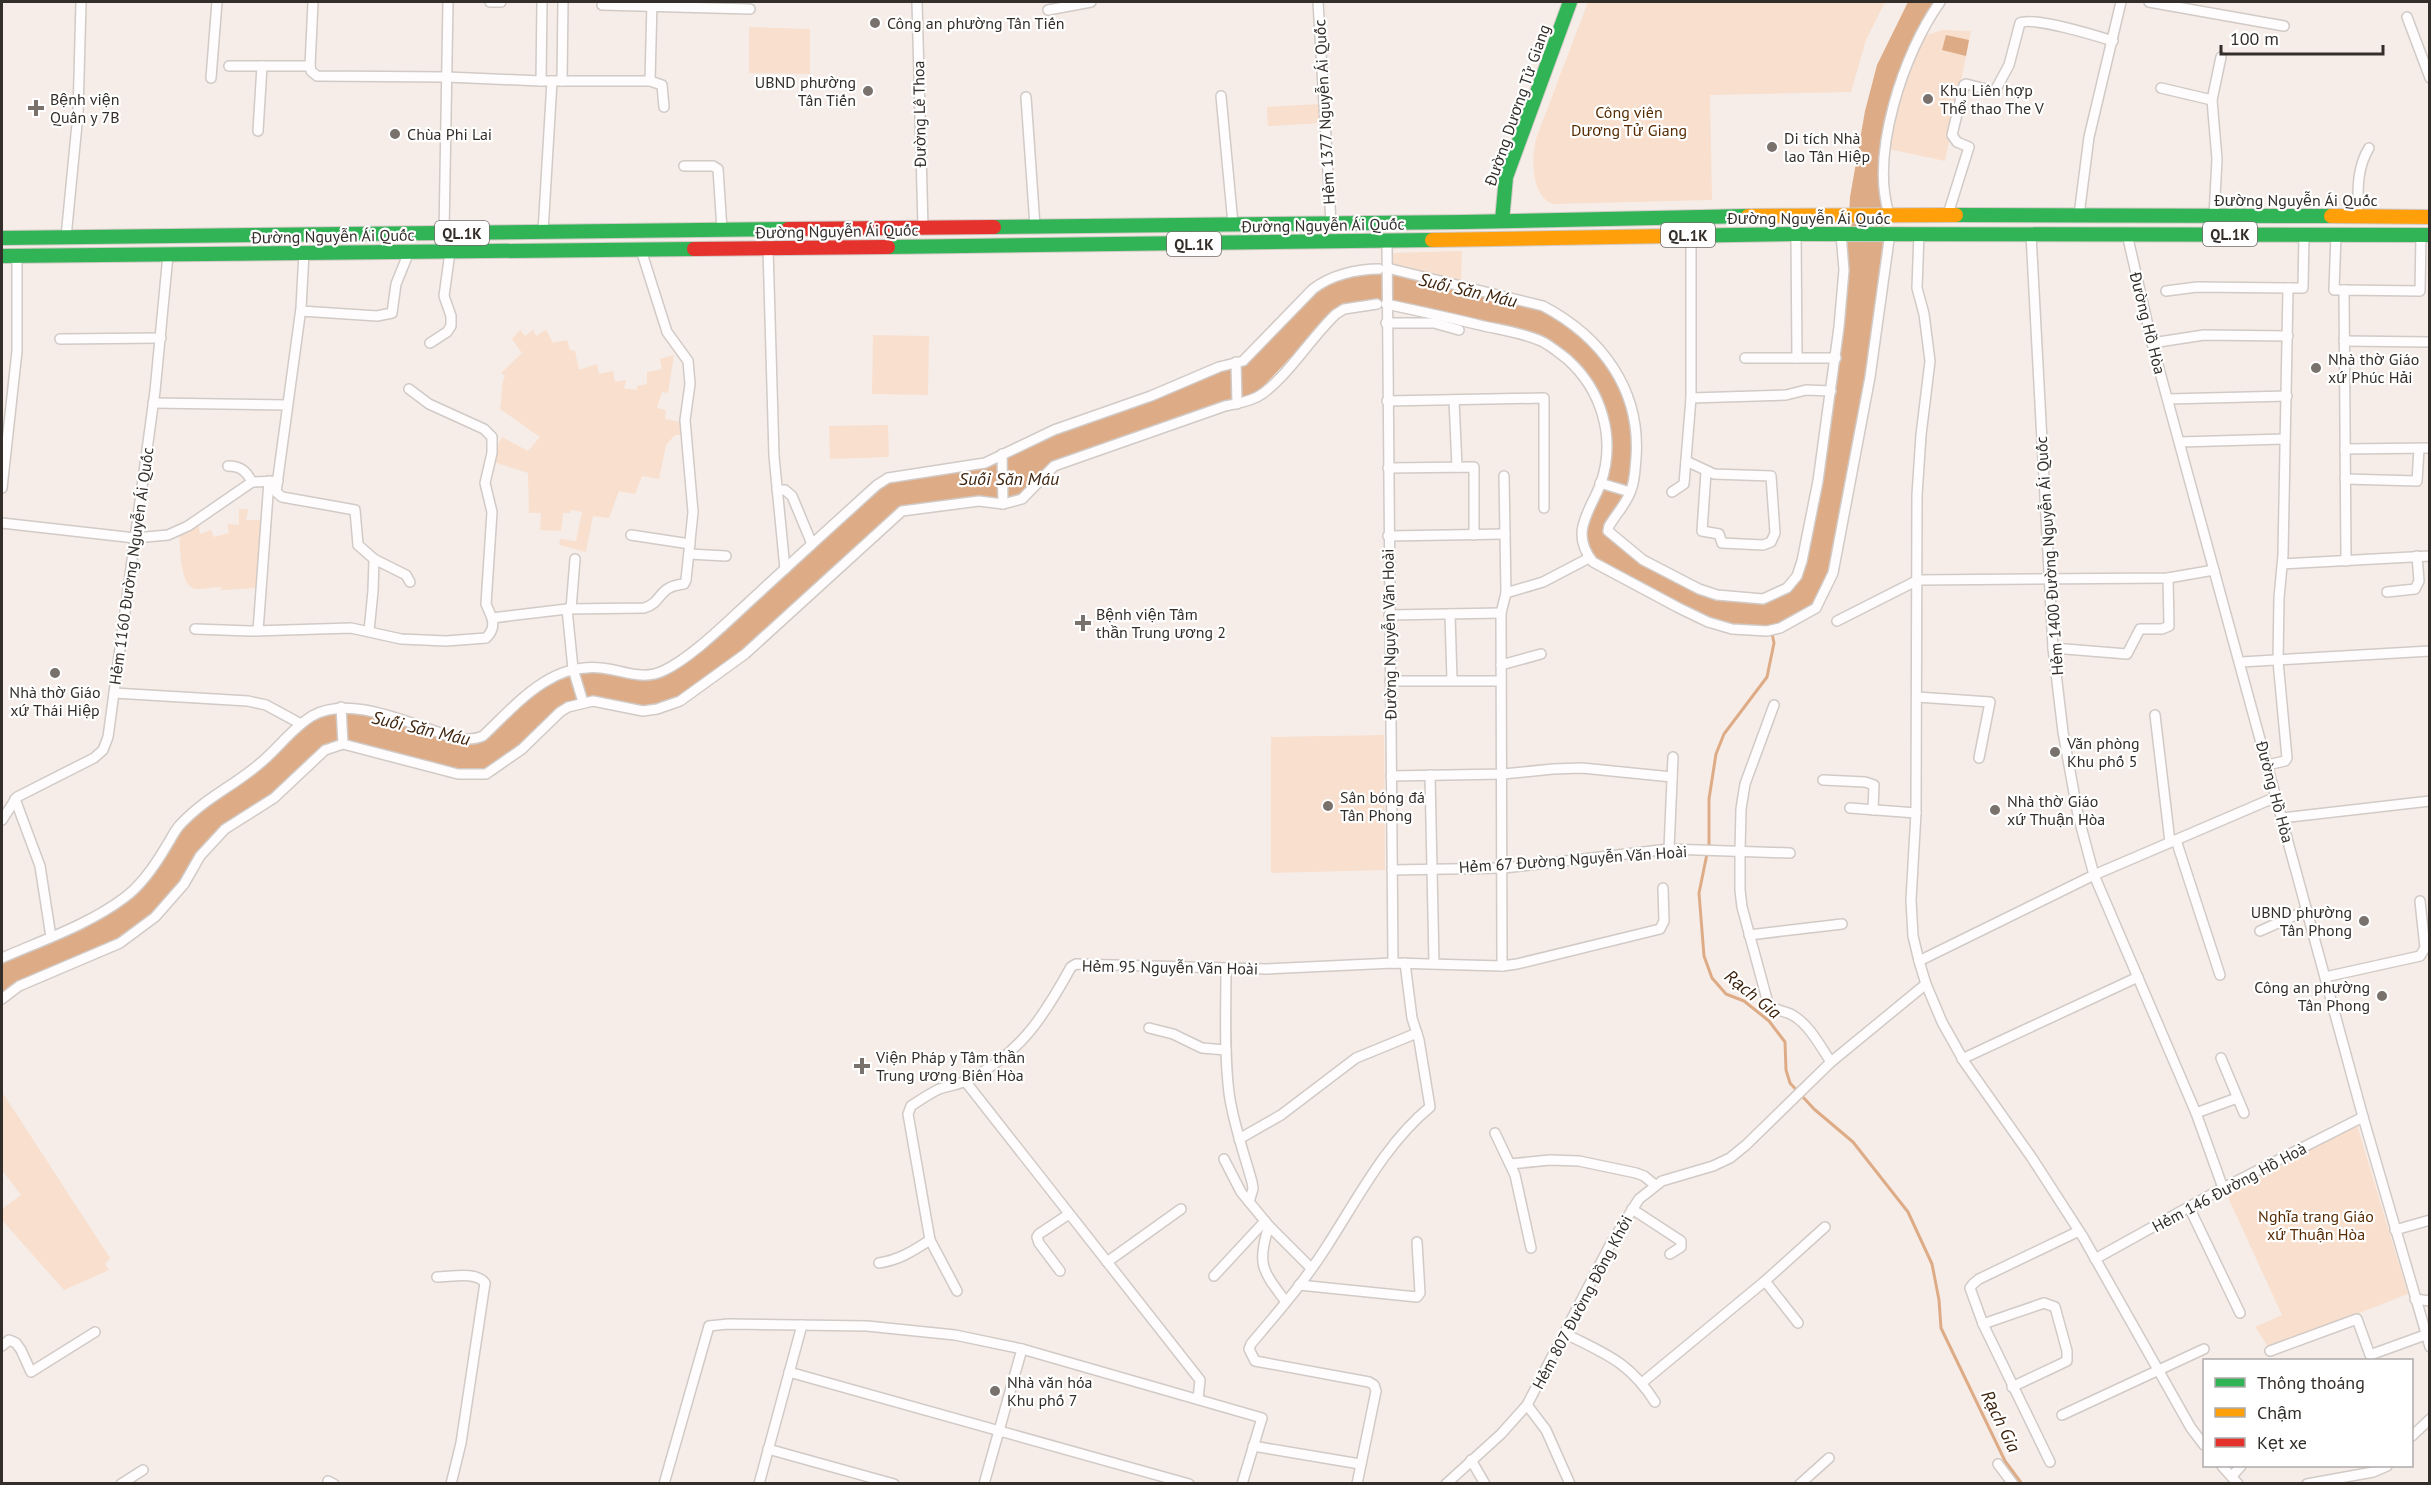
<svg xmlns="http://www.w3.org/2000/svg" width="2431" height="1485" viewBox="0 0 2431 1485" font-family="'PT Sans',sans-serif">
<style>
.green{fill:#f9dfcd}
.water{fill:#ddac87}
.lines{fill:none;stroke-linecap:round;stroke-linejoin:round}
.stream{stroke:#ddac87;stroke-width:3}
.street-casing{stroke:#d1cac6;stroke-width:12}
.fast-casing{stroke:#d1cac6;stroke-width:16}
.slow-casing{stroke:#d1cac6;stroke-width:16}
.jam-casing{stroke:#d1cac6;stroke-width:16}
.street{stroke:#fefcfc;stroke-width:9}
.fast{stroke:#30b455;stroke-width:14}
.slow{stroke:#ff9f0a;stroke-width:14}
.jam{stroke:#e5322d;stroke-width:14}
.poi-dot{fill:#78716c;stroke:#fff;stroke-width:2}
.labels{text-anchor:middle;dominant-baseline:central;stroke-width:4.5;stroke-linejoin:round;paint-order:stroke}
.shield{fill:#fff;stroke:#716d6a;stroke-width:1.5}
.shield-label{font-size:15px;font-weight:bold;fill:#342e2a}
.poi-label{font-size:16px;fill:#342e2a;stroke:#fff;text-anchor:start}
.street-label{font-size:16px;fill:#342e2a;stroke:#fff}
.park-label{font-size:16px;fill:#572c03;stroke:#fff}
.water-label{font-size:18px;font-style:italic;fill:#3e230d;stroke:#fff}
</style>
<rect width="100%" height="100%" fill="#f6ede8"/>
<g class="green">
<path d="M1588,2H1885L1866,40L1851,92L1710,95L1712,200L1553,204C1530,196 1531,155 1537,136Z"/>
<polygon points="749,27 810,29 810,74 749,73"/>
<polygon points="1943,30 1971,31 1945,161 1889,149 1903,86 1923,36"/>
<polygon points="1320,104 1321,123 1268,126 1267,107"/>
<polygon points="1462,251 1461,281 1390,266 1391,253"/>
<path d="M520,330L525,336L533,330L536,336L546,330L553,343L567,340L570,350L575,351L579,370L597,364L599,374L613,371L615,382L626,380L624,388L637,390V386L647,384V372L662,369L660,359L674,355L668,393L662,392L657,408L666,410L665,419L681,422L683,435H675L666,445L659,479L642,476L635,494L619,491L609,518L593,516L586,552L559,545L560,539L576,541L582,512L571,510L570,513H563L561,531L540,530L541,513H529L528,473L494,462L497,446L502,437L528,451L540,437L500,409C503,397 500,387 505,376L501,373L522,353L512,339Z"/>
<polygon points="873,335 929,336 928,395 872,394"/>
<polygon points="888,425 889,457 830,459 829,426"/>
<path d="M239,509H248L246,520H262L257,588L221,590V587C214,587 205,589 197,589C179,589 181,547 179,534L198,522L200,534L211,530L214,537L229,533L227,524L239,525Z"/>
<polygon points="1384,735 1385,870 1271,873 1271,737"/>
<polygon points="2,1092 110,1258 105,1264 109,1270 64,1290 2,1220 2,1209 21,1195 2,1170"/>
<polygon points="2357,1125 2408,1294 2269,1348 2255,1327 2282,1315 2226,1193"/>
</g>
<g class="water">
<path d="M1908,2H1935L1903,60L1880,151L1879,184L1884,233L1868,361L1830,572L1813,605L1779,624L1766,627L1732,624L1711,619L1596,559L1588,551L1586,526L1611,448L1610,429L1599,395L1580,366L1566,353L1520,329L1378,300L1334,311L1257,393L1054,462L1020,495L1010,499L988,497L907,505L897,510L742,653L678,698L660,705L643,707L570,702L556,709L520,746L485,770H460L347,741L332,742L322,748L271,796L222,826L180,882L152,915L118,939L17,983L2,994V962L128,900L182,829L210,802L259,770L293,735L315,719L329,714L358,712L450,740L469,744L478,743L486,739L520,705L551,682L578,672L600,671L643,680L658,677L879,488L889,482L976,470L988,466L1055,433L1221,370L1244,364L1250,360L1316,291C1337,276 1365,272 1391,273L1541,309C1597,337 1633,388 1632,451C1632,463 1632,476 1628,487C1623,503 1607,514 1604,531L1608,537L1641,563L1715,599L1764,602L1790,592L1800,577L1836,384L1843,328L1850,197L1865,111L1877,65Z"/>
<polygon points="1946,35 1969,40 1966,56 1942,50"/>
</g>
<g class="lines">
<polyline class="stream" points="1772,633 1774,643 1767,677 1724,734 1716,754 1709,799 1709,844 1699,893 1704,956 1712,978 1726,994 1744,1001 1769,1021 1785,1042 1786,1070 1790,1083 1814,1109 1853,1142 1908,1212 1932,1264 1939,1300 1941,1328 2005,1461 2022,1484"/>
<g class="street-casing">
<g id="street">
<polyline points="313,2 310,66 311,71 317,76 447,77 541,81 650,81 662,85 664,107"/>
<polyline points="490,2 501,2"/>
<polyline points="917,2 923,227"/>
<polyline points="1318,2 1331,223"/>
<polyline points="2149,2 2284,26"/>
<polyline points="602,5 750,9"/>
<polyline points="1048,10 1091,2"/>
<polyline points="2407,17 2430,78"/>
<polyline points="229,66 310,66"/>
<polyline points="211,78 217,2"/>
<polyline points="541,81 542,2"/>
<polyline points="562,81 563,2"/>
<polyline points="650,81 652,2"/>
<polyline points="2161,88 2212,100"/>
<polyline points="1221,96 1233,224"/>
<polyline points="1026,97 1035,226"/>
<polyline points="258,131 262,66"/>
<polyline points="684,166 713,166 718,169 722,230"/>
<path d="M1889,214C1870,153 1904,52 1940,2"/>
<path d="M1948,214L1969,147L1957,142L1952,135L1964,85L1966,84L1994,91L1996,89L2009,65L2020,23C2032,16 2097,36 2113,41"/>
<polyline points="2079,215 2089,137 2121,2"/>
<polyline points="2214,216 2217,159 2212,100 2221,57"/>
<path d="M2358,217C2358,192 2356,169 2369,148"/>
<polyline points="543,232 552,81"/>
<polyline points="444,233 448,2"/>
<polyline points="1919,233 1917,288 1924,314 1930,361 1921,435 1917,495 1916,813 1911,900 1913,936 1919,961 1926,984 1942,1022 1965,1063 2032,1158 2083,1237 2191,1428 2204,1445"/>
<polyline points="1796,234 1797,358"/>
<polyline points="2031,234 2053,648 2063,732 2078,815 2094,875 2196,1113 2223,1188"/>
<polyline points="2127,234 2152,343 2363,1117 2430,1347"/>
<polyline points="2336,235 2334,290 2344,290"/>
<polyline points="66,237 78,114 81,2"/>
<polyline points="1387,241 1393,963"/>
<polyline points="768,248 774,456 785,569"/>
<polyline points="304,253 301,308 276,492 282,497 355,510 358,545 374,559 373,591 369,631"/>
<path d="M1387,268L1543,306C1602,337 1641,390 1636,458C1635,469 1635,480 1631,490C1627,503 1616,514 1609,526L1608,531L1643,560L1699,589L1717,595L1763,599L1787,588L1797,576L1802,561L1818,481L1839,327L1844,270L1841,234"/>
<polyline points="2288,288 2303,288 2304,235"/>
<polyline points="2166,291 2197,287 2288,288 2283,555 2279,598 2278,661 2287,758 2285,761 2267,765"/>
<path d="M1386,304C1419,311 1451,318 1484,326C1503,330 1523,333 1541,341C1550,345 1559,353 1567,359C1602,390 1616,438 1601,483C1590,512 1569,532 1593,562L1679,608L1708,622L1732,629L1767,631L1780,628L1816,608L1833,573L1870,377L1890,233"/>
<polyline points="301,311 377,316 392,313 396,284 409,252"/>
<polyline points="1386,323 1434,323 1459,330"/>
<polyline points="60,339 161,338"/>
<polyline points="2344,341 2430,342"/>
<polyline points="430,343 447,332 451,326 451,316 444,296 450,252"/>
<polyline points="2152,343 2204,335 2288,336"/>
<polyline points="1745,358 1836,358"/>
<polyline points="1236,362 1237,404"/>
<polyline points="409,389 429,404 484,429 492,437 492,453 485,483 492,512 486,604 492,618"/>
<polyline points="1691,398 1786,395 1806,390 1831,391"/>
<polyline points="2168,399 2287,396"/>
<polyline points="1454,400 1457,467"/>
<polyline points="1387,401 1544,398 1544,508"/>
<polyline points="153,403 287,405"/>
<polyline points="2180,442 2284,439"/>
<polyline points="2345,449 2430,448"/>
<polyline points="1002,454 1003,504"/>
<polyline points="1686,461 1714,474 1771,476 1775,533 1771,542 1763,545 1722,543 1719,534 1702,531 1706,472"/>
<path d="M228,466C241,466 246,471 252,482"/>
<polyline points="1388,468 1474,467 1474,535"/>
<polyline points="2345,479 2417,481 2419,449"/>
<polyline points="1600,483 1630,492"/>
<polyline points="2,488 17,351 17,256"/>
<polyline points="777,490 785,490 792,496 812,544"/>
<polyline points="1672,492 1684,484 1691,398 1691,235"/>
<polyline points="2,523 135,538 168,535 188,526 252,482 278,481"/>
<polyline points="631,535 690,544"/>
<polyline points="1388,536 1505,534"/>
<polyline points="689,554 726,556"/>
<polyline points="374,559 406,575 410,582"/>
<polyline points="2346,561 2344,290 2420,291 2421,235"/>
<polyline points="2283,564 2430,556"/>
<polyline points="2387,592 2415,589 2419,581 2417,556"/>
<polyline points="1506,593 1543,582 1589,558"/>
<polyline points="571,609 575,559"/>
<polyline points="1450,614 1452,680"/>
<polyline points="1389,615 1501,613"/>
<polyline points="1837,621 1918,580 2168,578 2214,570"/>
<path d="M195,629L250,631L351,628L401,639L446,641L486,638C492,632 494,627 492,618L567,609"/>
<polyline points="258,631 269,481"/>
<polyline points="2053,648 2127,654 2140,629 2162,629 2169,626 2168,578"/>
<polyline points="2241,662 2430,651"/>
<polyline points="1501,665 1541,654"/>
<polyline points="1390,681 1501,681"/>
<polyline points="114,693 248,701 266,705 301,724"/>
<polyline points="1917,697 1990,702 1979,758"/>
<path d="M583,702L573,669L567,609L644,608C664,602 656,587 684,584L686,580L693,512L685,420L690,384L688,361L667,332L641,250"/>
<path d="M1774,705L1745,784L1741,809L1740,851V890L1742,907L1768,1003C1775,1012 1785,1010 1794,1016C1810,1026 1820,1046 1831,1062"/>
<polyline points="341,707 343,744"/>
<polyline points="2155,715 2170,842"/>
<polyline points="1430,775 1434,963"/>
<polyline points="1391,776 1503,774 1553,769 1582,768 1672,777"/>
<polyline points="1823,780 1865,782 1874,785 1873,810"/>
<polyline points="15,799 40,866 51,937"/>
<polyline points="1850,808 1916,813"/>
<polyline points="2281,818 2430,801"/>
<polyline points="2,820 17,797 94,758 103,750 108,737 155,391 168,255"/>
<polyline points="2176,840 2220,975"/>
<polyline points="1669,849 1673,757"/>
<polyline points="1392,870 1504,868 1669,849 1790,853"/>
<polyline points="2260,931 2307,910"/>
<polyline points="1749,935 1842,924"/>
<path d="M2,958C43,940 88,925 124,898C142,885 156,864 167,845C171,839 174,832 179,826C202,800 232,787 258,765C277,750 291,729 312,716C349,695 405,722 444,734C457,738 470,742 483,736C517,704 549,663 601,668C623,670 642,681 663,671C691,658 726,623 749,602C791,563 834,524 877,485L888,478L985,463L1054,430L1151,396L1219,367L1243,361L1313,289C1331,275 1357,269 1379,269"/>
<polyline points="1919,961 2094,875 2276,797"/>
<polyline points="1502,966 1501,613 1506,593 1504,476"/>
<path d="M1226,968C1226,1009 1224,1051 1229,1093C1233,1123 1244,1153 1252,1182L1253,1189L1249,1202"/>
<polyline points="2325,977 2420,956 2425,948 2420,901"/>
<path d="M2,999L19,986L120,943L155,917L184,884L200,856L225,829L274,798L325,750L343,744L458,774H486L522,749L560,712L568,707L593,701L643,711L657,709L680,701L745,654L902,511L979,501L1003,504L1022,499L1054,466L1225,406C1236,404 1247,402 1257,397C1283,383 1312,336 1336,314L1344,309L1377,304"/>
<polyline points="1149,1028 1173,1034 1202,1048 1226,1050"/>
<polyline points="2221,1058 2244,1113"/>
<polyline points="1962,1059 2138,977"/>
<polyline points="965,1081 1200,1380 1198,1399"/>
<polyline points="2196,1113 2237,1098"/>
<polyline points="1495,1133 1515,1175 1531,1248"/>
<polyline points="1239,1139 1281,1115 1356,1058 1417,1033"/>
<polyline points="1224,1159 1241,1192 1269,1226 1311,1268"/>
<polyline points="1510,1164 1550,1160 1579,1161 1636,1173 1644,1176 1655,1185"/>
<polyline points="2189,1207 2240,1313"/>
<polyline points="1632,1209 1681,1241 1681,1247 1670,1254"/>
<path d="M1269,1226C1256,1265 1263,1271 1286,1302"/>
<polyline points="2395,1230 2430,1220"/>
<polyline points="930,1240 957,1291"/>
<polyline points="2095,1259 2223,1188 2363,1117"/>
<polyline points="1107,1262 1181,1209"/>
<path d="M879,1263C899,1260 913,1251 930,1240L908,1114L911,1106C920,1100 929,1094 939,1089C948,1086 957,1085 966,1081C1020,1054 1043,1018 1071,967L1076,964L1267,969L1393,963L1502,966L1517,964L1660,929L1664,921L1663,888"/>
<polyline points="1060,1271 1039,1243 1037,1237 1039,1234 1069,1214"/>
<polyline points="1214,1276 1265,1221"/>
<path d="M437,1277C451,1277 476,1271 485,1283L461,1443L451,1484"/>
<polyline points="1765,1281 1798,1323"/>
<polyline points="1299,1285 1417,1297 1420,1293 1417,1242"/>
<polyline points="2415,1299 2430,1301"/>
<polyline points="1983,1324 2044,1303 2055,1307 2067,1351 2067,1361 2012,1387"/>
<path d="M1564,1333C1605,1354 1629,1361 1655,1402"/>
<polyline points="2,1346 9,1340 16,1343 21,1350 31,1372 95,1332"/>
<polyline points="2270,1351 2357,1319 2370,1355 2425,1335"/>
<polyline points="789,1372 1189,1484"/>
<polyline points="1643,1382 1765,1281 1825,1227"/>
<polyline points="1527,1405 1546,1430 1570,1484"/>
<polyline points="2062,1415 2204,1349"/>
<polyline points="2412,1436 2430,1419"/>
<polyline points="1253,1446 1360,1464"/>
<polyline points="768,1449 894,1484"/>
<polyline points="1471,1460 1485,1484"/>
<polyline points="2050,1462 1983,1324 1970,1288 1973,1284 1979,1279 2079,1231"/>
<polyline points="1998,1464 2013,1484"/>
<polyline points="2222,1466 2238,1484"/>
<polyline points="2232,1476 2241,1466"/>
<polyline points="328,1481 334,1484"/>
<polyline points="121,1484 143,1470"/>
<polyline points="664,1484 709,1326 728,1324 867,1326 955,1335 1022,1349 1262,1418 1242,1484"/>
<polyline points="759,1484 802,1325"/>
<polyline points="984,1484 1022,1349"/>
<path d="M1357,1484L1376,1391L1374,1385L1369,1382L1255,1361L1249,1349L1251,1344C1278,1312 1305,1281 1327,1246C1358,1198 1386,1143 1430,1107L1419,1040L1412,1018L1405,963"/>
<polyline points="1446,1484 1501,1434 1527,1405 1610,1245 1639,1199 1662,1181 1713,1166 1730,1158 1746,1145 1831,1062 1926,984"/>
<polyline points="1800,1484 1829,1458"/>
<polyline points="2307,1484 2373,1472 2387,1466"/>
</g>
</g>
<g class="fast-casing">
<g id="fast">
<polyline points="1956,215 2331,216"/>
<polyline points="1502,221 1506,177 1570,2"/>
<polyline points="994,227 1464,222 1748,216"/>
<polyline points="1671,236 1796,234 2430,235"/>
<polyline points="2,238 788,229"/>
<polyline points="888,247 1432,240"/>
<polyline points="2,256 694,249"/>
</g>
</g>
<g class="slow-casing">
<g id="slow">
<polyline points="1748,216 1956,215"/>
<polyline points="2331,216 2430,217"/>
<polyline points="1432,240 1671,236"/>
</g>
</g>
<g class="jam-casing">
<g id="jam">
<polyline points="788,229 994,227"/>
<polyline points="694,249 888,247"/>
</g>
</g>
<use href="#street" class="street"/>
<use href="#fast" class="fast"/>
<use href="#slow" class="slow"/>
<use href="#jam" class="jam"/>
</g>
<g class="poi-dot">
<circle cx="875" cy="23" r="6"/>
<circle cx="868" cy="91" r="6"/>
<circle cx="1928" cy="99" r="6"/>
<path d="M33 99h6v6h6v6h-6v6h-6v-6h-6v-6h6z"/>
<circle cx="395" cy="134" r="6"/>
<circle cx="1772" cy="147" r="6"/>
<circle cx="2316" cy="368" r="6"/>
<path d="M1080 614h6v6h6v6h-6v6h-6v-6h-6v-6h6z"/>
<circle cx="55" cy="673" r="6"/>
<circle cx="2055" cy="752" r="6"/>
<circle cx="1328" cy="806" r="6"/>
<circle cx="1995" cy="810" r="6"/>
<circle cx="2364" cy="921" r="6"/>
<circle cx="2382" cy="996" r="6"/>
<path d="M859 1057h6v6h6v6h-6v6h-6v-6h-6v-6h6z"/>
<circle cx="995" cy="1391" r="6"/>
</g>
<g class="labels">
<g class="shield">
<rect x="435" y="221" width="54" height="24" rx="4.5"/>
<rect x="2203" y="222" width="54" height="24" rx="4.5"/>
<rect x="1661" y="223" width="54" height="24" rx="4.5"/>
<rect x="1167" y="232" width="54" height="24" rx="4.5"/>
</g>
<g class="shield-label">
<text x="462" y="233">QL.1K</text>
<text x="2230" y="234">QL.1K</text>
<text x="1688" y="235">QL.1K</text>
<text x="1194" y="244">QL.1K</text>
</g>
<g class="poi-label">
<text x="887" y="23">Công an phường Tân Tiến</text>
<text x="856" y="82" text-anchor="end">UBND phường<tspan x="856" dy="18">Tân Tiến</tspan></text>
<text x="1940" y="90">Khu Liên hợp<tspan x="1940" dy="18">Thể thao The V</tspan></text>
<text x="50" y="99">Bệnh viện<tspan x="50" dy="18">Quân y 7B</tspan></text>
<text x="407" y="134">Chùa Phi Lai</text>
<text x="1784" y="138">Di tích Nhà<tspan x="1784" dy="18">lao Tân Hiệp</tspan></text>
<text x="2328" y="359">Nhà thờ Giáo<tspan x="2328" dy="18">xứ Phúc Hải</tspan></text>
<text x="1096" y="614">Bệnh viện Tâm<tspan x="1096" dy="18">thần Trung ương 2</tspan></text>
<text x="55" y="692" text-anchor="middle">Nhà thờ Giáo<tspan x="55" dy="18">xứ Thái Hiệp</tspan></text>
<text x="2067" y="743">Văn phòng<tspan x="2067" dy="18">Khu phố 5</tspan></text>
<text x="1340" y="797">Sân bóng đá<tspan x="1340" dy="18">Tân Phong</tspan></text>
<text x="2007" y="801">Nhà thờ Giáo<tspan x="2007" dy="18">xứ Thuận Hòa</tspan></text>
<text x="2352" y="912" text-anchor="end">UBND phường<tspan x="2352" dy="18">Tân Phong</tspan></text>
<text x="2370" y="987" text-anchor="end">Công an phường<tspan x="2370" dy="18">Tân Phong</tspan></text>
<text x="876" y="1057">Viện Pháp y Tâm thần<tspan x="876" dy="18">Trung ương Biên Hòa</tspan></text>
<text x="1007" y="1382">Nhà văn hóa<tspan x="1007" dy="18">Khu phố 7</tspan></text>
</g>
<g class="street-label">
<text transform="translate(1517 105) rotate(-71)">Đường Dương Tử Giang</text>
<text transform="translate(1324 112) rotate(-93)">Hẻm 1377 Nguyễn Ái Quốc</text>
<text transform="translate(919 114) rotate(-91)">Đường Lê Thoa</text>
<text x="2296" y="200">Đường Nguyễn Ái Quốc</text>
<text x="1809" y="218">Đường Nguyễn Ái Quốc</text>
<text transform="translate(1323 225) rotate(-1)">Đường Nguyễn Ái Quốc</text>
<text transform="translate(837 231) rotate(-1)">Đường Nguyễn Ái Quốc</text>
<text transform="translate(333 236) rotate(-1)">Đường Nguyễn Ái Quốc</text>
<text transform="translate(2148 323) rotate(76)">Đường Hồ Hòa</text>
<text transform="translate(2049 556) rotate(-94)">Hẻm 1400 Đường Nguyễn Ái Quốc</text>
<text transform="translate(131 566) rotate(-82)">Hẻm 1160 Đường Nguyễn Ái Quốc</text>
<text transform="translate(1389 634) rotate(-91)">Đường Nguyễn Văn Hoài</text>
<text transform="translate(2275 792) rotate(75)">Đường Hồ Hòa</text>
<text transform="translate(1573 859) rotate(-4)">Hẻm 67 Đường Nguyễn Văn Hoài</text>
<text transform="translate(1170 967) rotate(1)">Hẻm 95 Nguyễn Văn Hoài</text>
<text transform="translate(2229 1187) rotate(-28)">Hẻm 146 Đường Hồ Hoà</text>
<text transform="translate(1582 1302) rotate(-62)">Hẻm 807 Đường Đồng Khởi</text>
</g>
<g class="park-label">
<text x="1629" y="112">Công viên<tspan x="1629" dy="18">Dương Tử Giang</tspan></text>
<text x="2316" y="1216">Nghĩa trang Giáo<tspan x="2316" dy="18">xứ Thuận Hòa</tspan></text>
</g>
<g class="water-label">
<text transform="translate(1468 290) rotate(13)">Suối Săn Máu</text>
<text x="1009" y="478">Suối Săn Máu</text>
<text transform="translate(421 728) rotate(13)">Suối Săn Máu</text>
<text transform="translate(1753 994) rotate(39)">Rạch Gia</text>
<text transform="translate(2001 1421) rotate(64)">Rạch Gia</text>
</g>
</g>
<rect width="2431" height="1485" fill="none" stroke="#342e2a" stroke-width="6"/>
<rect x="2203" y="1359" width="210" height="108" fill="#ffffff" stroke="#aeabaa" stroke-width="1.5"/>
<rect x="2215" y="1378" width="30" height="9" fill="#30b455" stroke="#aeabaa" stroke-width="1.5"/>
<text x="2257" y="1389" font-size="18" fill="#342e2a">Thông thoáng</text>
<rect x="2215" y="1408" width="30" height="9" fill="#ff9f0a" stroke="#aeabaa" stroke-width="1.5"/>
<text x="2257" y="1419" font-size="18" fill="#342e2a">Chậm</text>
<rect x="2215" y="1438" width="30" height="9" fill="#e5322d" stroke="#aeabaa" stroke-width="1.5"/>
<text x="2257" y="1449" font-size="18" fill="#342e2a">Kẹt xe</text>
<path d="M2221 45v9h162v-9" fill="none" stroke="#342e2a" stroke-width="3"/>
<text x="2230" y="45" font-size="18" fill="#342e2a" stroke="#ffffff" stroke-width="4.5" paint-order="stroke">100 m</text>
</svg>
